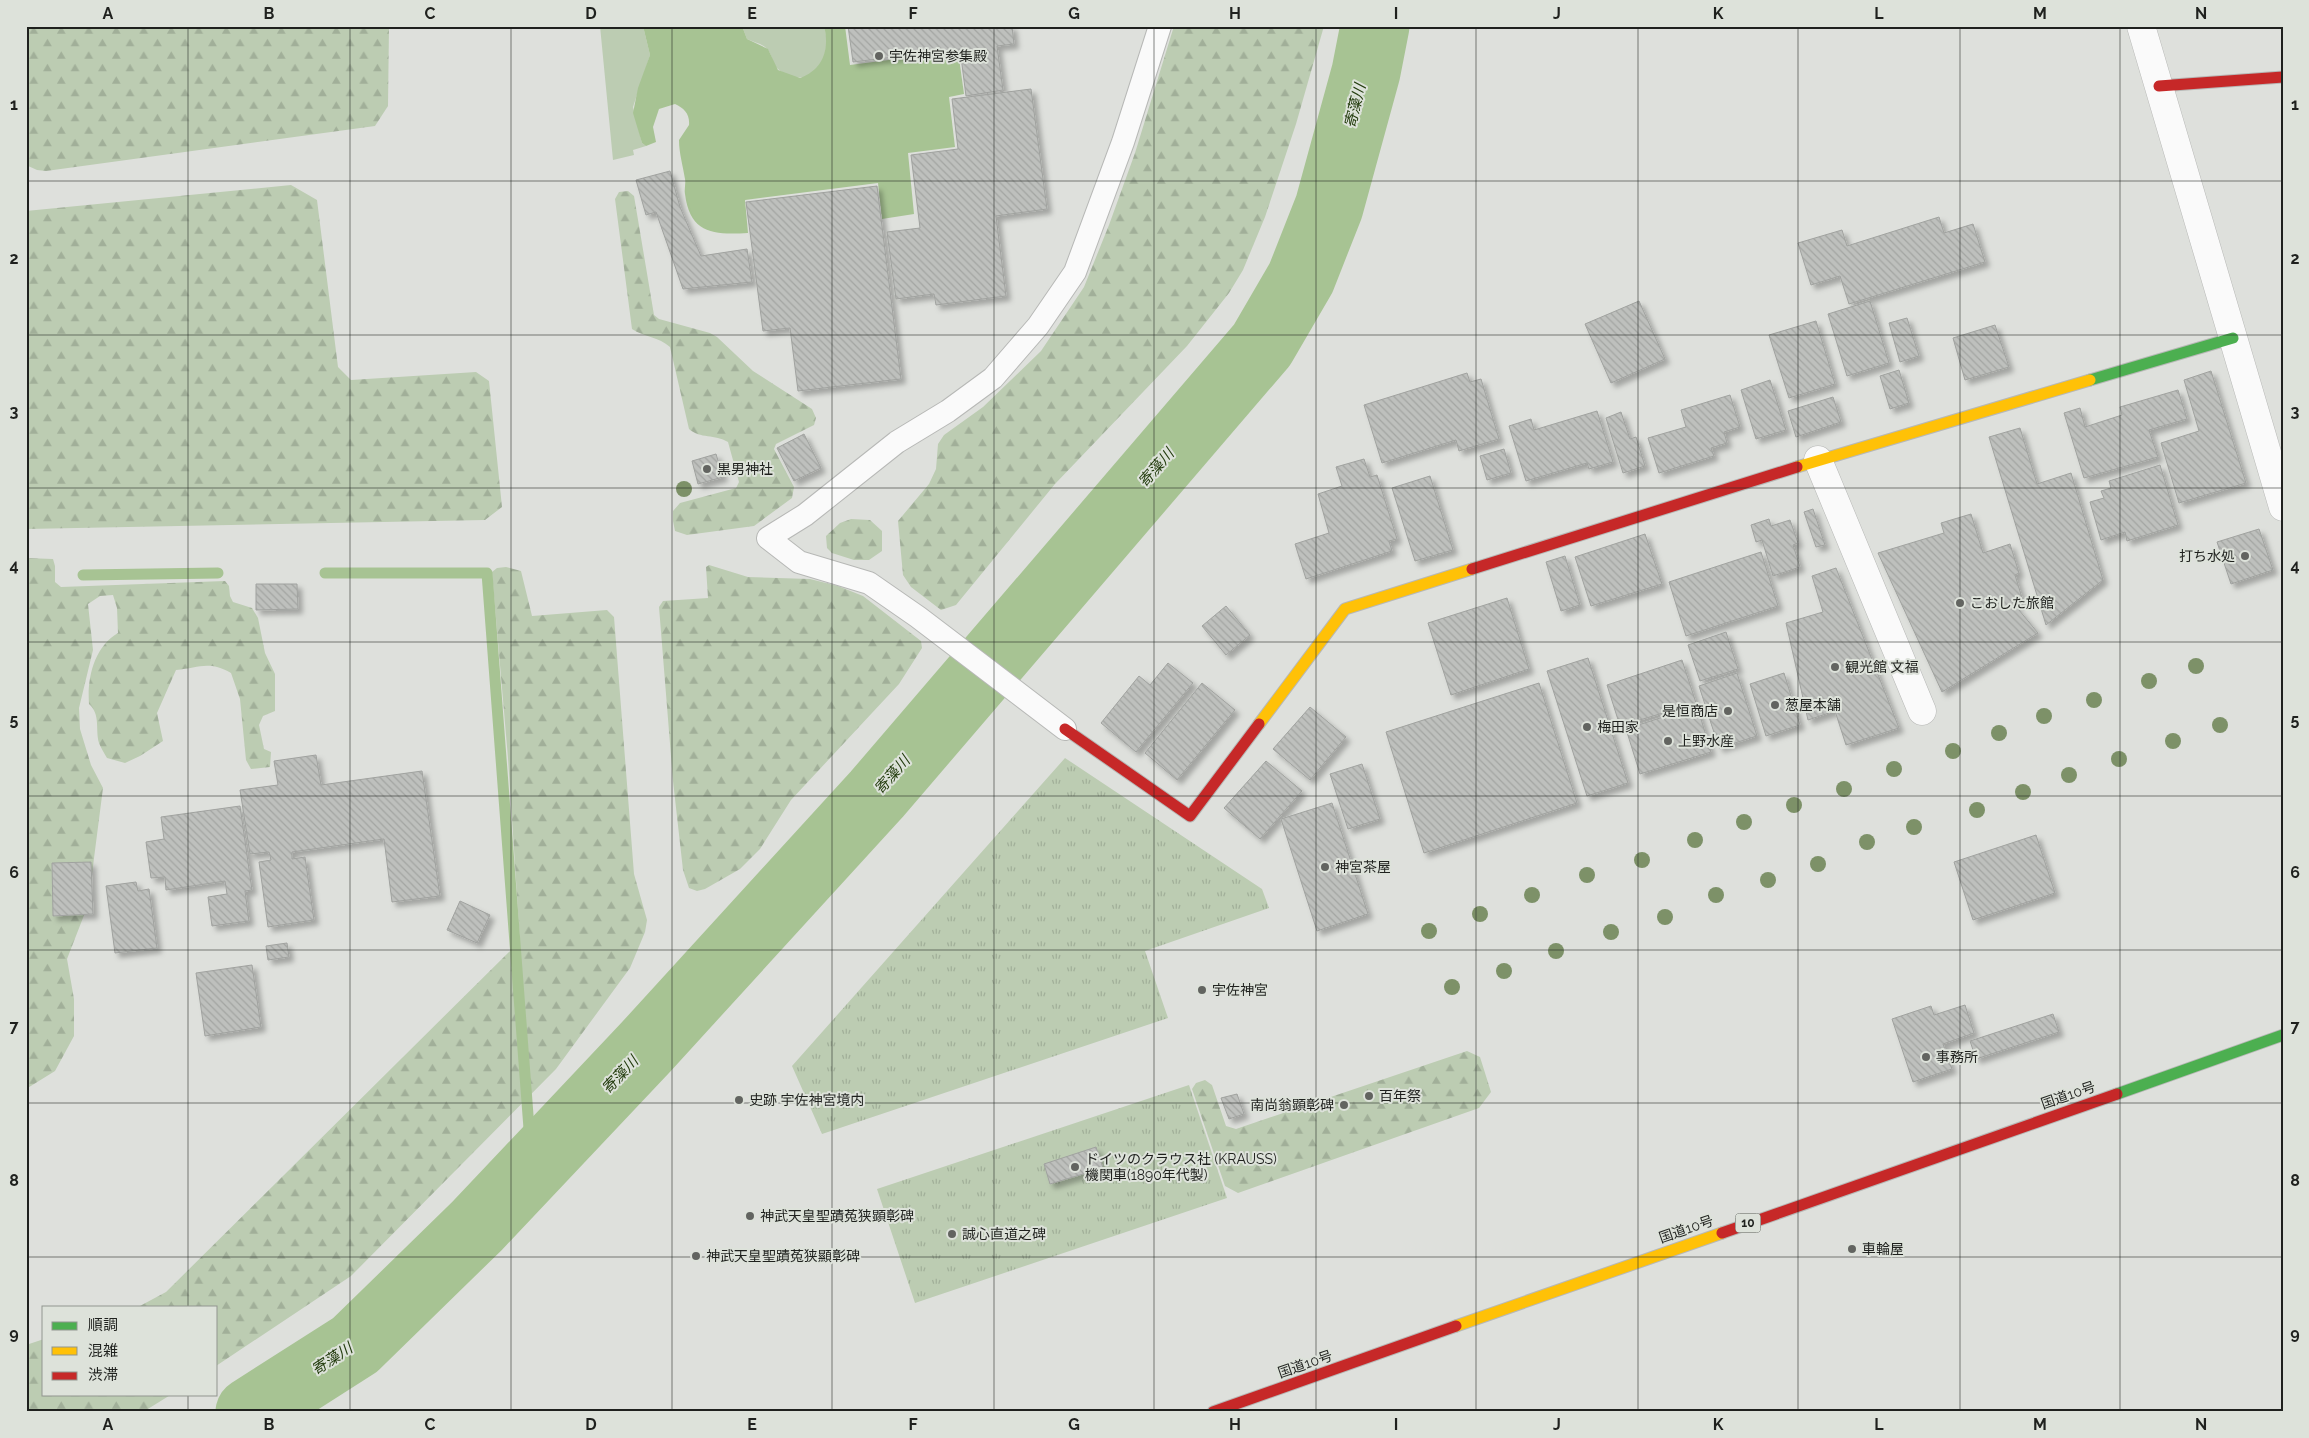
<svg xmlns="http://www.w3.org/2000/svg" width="2309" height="1438" viewBox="0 0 2309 1438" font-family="Raleway,'Noto Sans JP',sans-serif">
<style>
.grass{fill:url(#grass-tufts)}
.forest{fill:url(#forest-firs)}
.garden{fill:#bcccb2}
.water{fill:#a7c393}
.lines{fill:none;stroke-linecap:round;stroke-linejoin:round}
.stream{stroke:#a7c393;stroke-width:11}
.river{stroke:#a7c393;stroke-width:69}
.building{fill:url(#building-back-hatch);stroke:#a0a29f;filter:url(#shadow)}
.lane-casing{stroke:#b7b8b6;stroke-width:24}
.street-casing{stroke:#b7b8b6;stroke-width:29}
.fast-casing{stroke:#b7b8b6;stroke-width:13}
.slow-casing{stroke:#b7b8b6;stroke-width:13}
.jam-casing{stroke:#b7b8b6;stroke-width:13}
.lane{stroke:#fafafa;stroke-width:22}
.street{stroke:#fafafa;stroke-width:28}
.fast{stroke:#4caf50;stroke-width:11}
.slow{stroke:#ffc107;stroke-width:11}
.jam{stroke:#c62828;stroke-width:11}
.tree{fill:#7d9168}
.grid{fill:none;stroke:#1f211e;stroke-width:1;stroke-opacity:0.55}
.poi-dot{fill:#626460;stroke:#dde2da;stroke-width:2}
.labels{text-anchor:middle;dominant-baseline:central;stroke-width:4;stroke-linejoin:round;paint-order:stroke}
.shield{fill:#dde2da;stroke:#585b56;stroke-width:1}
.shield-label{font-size:12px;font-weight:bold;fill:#1f211e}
.poi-label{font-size:14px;fill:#1f211e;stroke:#dde2da;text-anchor:start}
.street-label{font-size:14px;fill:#1f211e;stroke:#dde2da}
.water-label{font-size:15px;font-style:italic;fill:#243d0f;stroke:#dde2da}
.neatline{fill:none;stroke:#1f211e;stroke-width:2}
.grid-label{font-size:16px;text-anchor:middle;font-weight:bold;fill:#1f211e}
</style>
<defs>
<pattern id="grass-tufts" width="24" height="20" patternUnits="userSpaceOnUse" patternTransform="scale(1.25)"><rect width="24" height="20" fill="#bcccb2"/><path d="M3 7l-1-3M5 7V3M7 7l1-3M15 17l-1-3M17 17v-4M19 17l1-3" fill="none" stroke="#a1af99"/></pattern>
<pattern id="forest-firs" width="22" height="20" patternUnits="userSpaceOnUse" patternTransform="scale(1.25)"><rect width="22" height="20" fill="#bcccb2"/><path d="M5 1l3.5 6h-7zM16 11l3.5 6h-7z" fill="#a1af99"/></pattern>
<pattern id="building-back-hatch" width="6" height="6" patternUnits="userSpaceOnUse" patternTransform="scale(1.25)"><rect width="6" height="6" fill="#bec0bd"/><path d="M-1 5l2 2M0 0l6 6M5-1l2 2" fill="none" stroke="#a3a5a2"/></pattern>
<filter id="shadow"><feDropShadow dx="4.5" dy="4.5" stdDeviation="2.5" flood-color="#0004"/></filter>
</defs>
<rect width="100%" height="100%" fill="#dee0dc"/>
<g class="grass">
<polygon points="1065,758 1262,889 1269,908 1145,951 1168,1018 822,1134 792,1066"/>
<polygon points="1189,1085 1227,1198 915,1303 877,1189"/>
</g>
<g class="forest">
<polygon points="26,26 389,26 388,106 375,126 46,171 37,170 26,165"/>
<polygon points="1174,26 1324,26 1296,124 1265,217 1243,270 1229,293 1187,346 1055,484 956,605 941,610 911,587 903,575 898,521 929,484 936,469 938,444 944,435 983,407 1041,351 1084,287 1109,225 1135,153"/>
<polygon points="291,185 317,200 338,367 351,380 476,372 489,381 502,507 485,520 26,529 26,211"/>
<path d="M628,191L634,196L654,315L659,319L710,333L717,337L753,371L812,409L816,418L814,425L776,444L774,449L794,487L792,498L754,526L687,535L675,531L673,521V511L680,503L736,488L739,482L728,442C715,434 700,439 689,429L670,347C659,337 644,337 632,329L615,199L619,192Z"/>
<polygon points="851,519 870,520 882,531 882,551 869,560 854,560 832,553 827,548 826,536 840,523"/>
<path d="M26,558L53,559L55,566V582L61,587L225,581L229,586L230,596L233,602L252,608L258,618L265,653L275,674V711L263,716L259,725L264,749L271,752L270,767L251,769L246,760L240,699L231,673C208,660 199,668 176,670L157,713L163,741L140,756L125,763L107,758C104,753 101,748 99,743C95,729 101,715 89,704C87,678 94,647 118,633L117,608L113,595L100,596L88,604L93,650L79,708L80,729L91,765L103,788L88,905L67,959L74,999V1036L55,1071L26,1089Z"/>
<polygon points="709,565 748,577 810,579 838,586 863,596 921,641 922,648 899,684 791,800 760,849 740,869 705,889 697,891 689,888 683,870 673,781 659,607 663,601 708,598 706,567"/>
<polygon points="506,567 521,571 532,616 607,610 614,617 634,874 647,920 645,932 630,968 556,1069 351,1276 216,1366 216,1307 138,1307 166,1292 520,941 508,758 492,572 497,568"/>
<polygon points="1467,1051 1480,1057 1491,1092 1479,1108 1238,1193 1225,1186 1192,1089 1196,1083 1205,1080 1212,1085 1226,1126 1236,1129"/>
<polygon points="44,1339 44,1394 172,1394 143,1412 26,1412 26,1345"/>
</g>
<g class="garden">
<polygon points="600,26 643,26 650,55 633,107 642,143 646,146 633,150 634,155 613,160"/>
<path d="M742,26H824C828,39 827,56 819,67C810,81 790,80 778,69C771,63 773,53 765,47C760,43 753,42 747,39Z"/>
</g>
<path class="water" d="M643,26H742L747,39L768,49L778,70L800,78C823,70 830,49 824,26H845L850,65L958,51L964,94L949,97L955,147L908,153L914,214L882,219L878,183L745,200L748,233C714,235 690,234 685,194C684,189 686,184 685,179C683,166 679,153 679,140L689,125C690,114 684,108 675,104L659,109L653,127L656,142L646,146L642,143L633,113L638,88L650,55Z"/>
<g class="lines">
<g class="stream">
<polyline points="325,573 487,573 532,1168"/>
<polyline points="83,575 218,573"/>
</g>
<polyline class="river" points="250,1412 355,1345 477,1226 646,1047 877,794 1262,345 1301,278 1329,207 1366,72 1375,26"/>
</g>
<g class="building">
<polygon points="848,26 1012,26 1014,44 997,46 1003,90 966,96 960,49 853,62"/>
<polygon points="1031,89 1047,209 996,216 1006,296 936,305 934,294 896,299 887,232 920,228 911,155 958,149 952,99"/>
<polygon points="670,171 680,207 701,256 747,249 752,282 683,289 656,212 646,215 636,180"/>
<polygon points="877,186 901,379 798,391 790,328 763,331 746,202"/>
<polygon points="1939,217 1944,233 1973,224 1985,262 1849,304 1840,276 1811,285 1798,243 1842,230 1847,246"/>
<polygon points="1639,301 1665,359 1611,383 1585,324"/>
<polygon points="1870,301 1889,363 1847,376 1828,314"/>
<polygon points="1907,318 1919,356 1900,362 1889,323"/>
<polygon points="1816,321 1835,384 1789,398 1769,335"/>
<polygon points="1995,325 2009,367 1965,380 1953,338"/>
<polygon points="1899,370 1909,403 1890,409 1880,376"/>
<polygon points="2211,371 2246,483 2179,503 2161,443 2199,431 2184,380"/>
<polygon points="1467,373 1470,382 1481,379 1499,439 1459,451 1456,440 1382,463 1364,405"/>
<polygon points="1770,380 1786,430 1756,439 1741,390"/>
<polygon points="2178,390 2187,419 2149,430 2158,457 2084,478 2064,413 2080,408 2085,427 2122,415 2120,407"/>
<polygon points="1730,395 1740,427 1724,432 1727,443 1711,448 1714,456 1659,473 1648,438 1686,427 1681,410"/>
<polygon points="1833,397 1841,422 1796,437 1788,411"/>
<polygon points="1597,411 1613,462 1589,469 1587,463 1526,481 1509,426 1531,419 1534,430"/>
<polygon points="1621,412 1630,439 1636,437 1645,466 1623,473 1606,418"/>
<polygon points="2020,428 2037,484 2071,473 2103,580 2046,625 1989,437"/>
<polygon points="804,434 821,468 794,481 777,448"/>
<polygon points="1504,449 1511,473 1487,480 1480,456"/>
<polygon points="716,454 723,477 698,484 692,461"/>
<polygon points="1364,459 1370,477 1377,475 1397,539 1389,541 1392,551 1306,579 1295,544 1329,533 1318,494 1342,486 1336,467"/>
<polygon points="2160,465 2178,525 2127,541 2125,532 2101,540 2090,502 2104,498 2101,491 2111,488 2109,481"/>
<polygon points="1430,476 1453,550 1415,561 1392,488"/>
<polygon points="1813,509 1825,545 1816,547 1804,512"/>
<polygon points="1971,514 1983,553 2010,544 2019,573 2015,575 2023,601 2014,604 2038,633 1942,692 1878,553 1944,533 1941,523"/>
<polygon points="1769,519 1771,526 1790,520 1798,543 1793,545 1800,567 1773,576 1762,540 1756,542 1751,525"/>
<polygon points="2259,529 2273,570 2231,584 2217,542"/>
<polygon points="1645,534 1662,584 1591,606 1575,557"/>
<polygon points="1761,552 1778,606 1686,636 1669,582"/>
<polygon points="1565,556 1580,605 1561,611 1546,562"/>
<polygon points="1836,568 1899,728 1846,745 1835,711 1808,720 1786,623 1823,612 1812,576"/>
<polygon points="256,584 297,584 298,609 256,610"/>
<polygon points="1507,598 1529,669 1451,695 1428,623"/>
<polygon points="1226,606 1250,635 1226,655 1202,626"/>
<polygon points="1726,632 1738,669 1700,681 1688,645"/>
<polygon points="1588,658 1628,783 1587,796 1547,671"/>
<polygon points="1682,660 1696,703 1620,726 1607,685"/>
<polygon points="1168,663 1193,683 1136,752 1101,723 1139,676 1150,685"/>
<polygon points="1737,673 1757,736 1719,748 1699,686"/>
<polygon points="1784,673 1800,725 1766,736 1750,684"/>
<polygon points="1202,683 1235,710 1177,780 1145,753"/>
<polygon points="1539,683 1577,803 1424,853 1386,732"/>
<polygon points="1697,706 1711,752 1640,774 1626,729"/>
<polygon points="1310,707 1346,737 1310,780 1273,749"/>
<polygon points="316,755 321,785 422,771 440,896 392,902 384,839 292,852 292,859 305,857 314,920 268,927 259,862 271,860 269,852 250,854 240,790 278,785 274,761"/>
<polygon points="1266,761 1302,791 1260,839 1224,808"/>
<polygon points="1362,764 1380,819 1348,829 1330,774"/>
<polygon points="1332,803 1368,914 1317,931 1281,819"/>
<polygon points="240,806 252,890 245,891 249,921 212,926 208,897 227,894 225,881 166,890 165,877 151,878 146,842 164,839 161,817"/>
<polygon points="2036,835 2055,893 1973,920 1954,862"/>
<polygon points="91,862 93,914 53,916 52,863"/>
<polygon points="136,882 138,891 149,889 157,948 115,953 106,886"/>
<polygon points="460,901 490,915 477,943 447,930"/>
<polygon points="287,943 289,957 268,960 266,946"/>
<polygon points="252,965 261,1027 205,1036 196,973"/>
<polygon points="1965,1005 1974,1033 1943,1044 1952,1069 1913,1082 1892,1019 1931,1006 1934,1015"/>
<polygon points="2053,1014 2059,1032 1976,1059 1970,1041"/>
<polygon points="1237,1094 1244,1114 1229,1119 1221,1098"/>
<polygon points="1096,1147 1103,1168 1050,1184 1044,1164"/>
</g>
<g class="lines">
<g class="lane-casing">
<polyline id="lane" points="1065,729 918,617 869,583 799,562 768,538 805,515 897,442 948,411 993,378 1038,326 1075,272 1123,142 1160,26"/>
</g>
<g class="street-casing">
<g id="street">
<polyline points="2141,26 2283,507"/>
<polyline points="1818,460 1922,711"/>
</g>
</g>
<g class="fast-casing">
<g id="fast">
<polyline points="2090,380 2233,338"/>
<polyline points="2117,1094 2283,1035"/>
</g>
</g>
<g class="slow-casing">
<g id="slow">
<polyline points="1797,467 2090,380"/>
<polyline points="1259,724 1345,609 1472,569"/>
<polyline points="1456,1326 1722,1233"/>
</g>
</g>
<g class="jam-casing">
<g id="jam">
<polyline points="2159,86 2283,77"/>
<polyline points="1472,569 1797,467"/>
<polyline points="1065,729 1190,816 1259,724"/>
<polyline points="1722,1233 2117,1094"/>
<polyline points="1213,1412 1456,1326"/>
</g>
</g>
<use href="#lane" class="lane"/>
<use href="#street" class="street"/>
<use href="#fast" class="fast"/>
<use href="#slow" class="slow"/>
<use href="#jam" class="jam"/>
</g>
<g class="tree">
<circle cx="684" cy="489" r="8"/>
<circle cx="2196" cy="666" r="8"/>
<circle cx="2149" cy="681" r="8"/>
<circle cx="2094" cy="700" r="8"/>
<circle cx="2044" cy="716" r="8"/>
<circle cx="2220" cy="725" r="8"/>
<circle cx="1999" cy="733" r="8"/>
<circle cx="2173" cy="741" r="8"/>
<circle cx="1953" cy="751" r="8"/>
<circle cx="2119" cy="759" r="8"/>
<circle cx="1894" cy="769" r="8"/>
<circle cx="2069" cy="775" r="8"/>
<circle cx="1844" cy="789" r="8"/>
<circle cx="2023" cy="792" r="8"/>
<circle cx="1794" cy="805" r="8"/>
<circle cx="1977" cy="810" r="8"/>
<circle cx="1744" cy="822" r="8"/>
<circle cx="1914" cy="827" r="8"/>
<circle cx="1695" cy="840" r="8"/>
<circle cx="1867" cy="842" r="8"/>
<circle cx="1642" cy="860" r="8"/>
<circle cx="1818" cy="864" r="8"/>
<circle cx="1587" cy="875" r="8"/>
<circle cx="1768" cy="880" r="8"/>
<circle cx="1532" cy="895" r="8"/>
<circle cx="1716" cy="895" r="8"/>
<circle cx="1480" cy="914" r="8"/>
<circle cx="1665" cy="917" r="8"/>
<circle cx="1429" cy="931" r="8"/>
<circle cx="1611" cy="932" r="8"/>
<circle cx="1556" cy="951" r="8"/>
<circle cx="1504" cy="971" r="8"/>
<circle cx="1452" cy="987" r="8"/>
</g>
<path class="grid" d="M188,26V1307M350,26V1412M511,26V1412M672,26V1412M832,26V1412M994,26V1412M1154,26V1412M1316,26V1412M1476,26V1412M1638,26V1412M1798,26V1412M1960,26V1412M2120,26V1412M26,181H2283M26,335H2283M26,488H2283M26,642H2283M26,796H2283M26,950H2283M26,1103H2283M26,1257H2283M188,1394V1412"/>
<g class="poi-dot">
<circle cx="879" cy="56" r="5"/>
<circle cx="707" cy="469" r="5"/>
<circle cx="2245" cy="556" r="5"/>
<circle cx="1960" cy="603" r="5"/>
<circle cx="1835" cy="667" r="5"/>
<circle cx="1775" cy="705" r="5"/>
<circle cx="1728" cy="711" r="5"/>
<circle cx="1587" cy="727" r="5"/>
<circle cx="1668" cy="741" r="5"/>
<circle cx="1325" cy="867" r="5"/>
<circle cx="1202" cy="990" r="5"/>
<circle cx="1926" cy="1057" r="5"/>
<circle cx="1369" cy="1096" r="5"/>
<circle cx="739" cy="1100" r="5"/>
<circle cx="1344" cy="1105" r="5"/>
<circle cx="1075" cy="1167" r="5"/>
<circle cx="750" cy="1216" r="5"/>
<circle cx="952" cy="1234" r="5"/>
<circle cx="1852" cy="1249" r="5"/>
<circle cx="696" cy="1256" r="5"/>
</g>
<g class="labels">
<rect class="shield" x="1735.5" y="1213.5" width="25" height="19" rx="4"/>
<g class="shield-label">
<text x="1748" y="1223">10</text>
</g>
<g class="poi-label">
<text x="889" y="56">宇佐神宮参集殿</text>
<text x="717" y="469">黒男神社</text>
<text x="2235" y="556" text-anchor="end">打ち水処</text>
<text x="1970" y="603">こおした旅館</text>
<text x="1845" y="667">観光館 文福</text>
<text x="1785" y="705">葱屋本舗</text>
<text x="1718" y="711" text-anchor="end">是恒商店</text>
<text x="1597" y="727">梅田家</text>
<text x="1678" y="741">上野水産</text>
<text x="1335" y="867">神宮茶屋</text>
<text x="1212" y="990">宇佐神宮</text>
<text x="1936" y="1057">事務所</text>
<text x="1379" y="1096">百年祭</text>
<text x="749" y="1100">史跡 宇佐神宮境内</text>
<text x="1334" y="1105" text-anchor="end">南尚翁顕彰碑</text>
<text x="1085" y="1159">ドイツのクラウス社 (KRAUSS)<tspan x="1085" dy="16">機関車(1890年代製)</tspan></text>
<text x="760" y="1216">神武天皇聖蹟菟狭顕彰碑</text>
<text x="962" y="1234">誠心直道之碑</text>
<text x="1862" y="1249">車輪屋</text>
<text x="706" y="1256">神武天皇聖蹟菟狭顯彰碑</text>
</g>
<g class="street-label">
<text transform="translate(2068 1095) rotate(-19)">国道10号</text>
<text transform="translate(1686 1229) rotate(-19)">国道10号</text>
<text transform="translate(1305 1364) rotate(-19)">国道10号</text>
</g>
<g class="water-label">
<text transform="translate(1355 106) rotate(-76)">寄藻川</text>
<text transform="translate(1156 468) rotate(-49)">寄藻川</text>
<text transform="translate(892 775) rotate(-49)">寄藻川</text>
<text transform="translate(620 1075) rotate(-47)">寄藻川</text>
<text transform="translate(332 1359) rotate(-33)">寄藻川</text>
</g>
</g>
<rect width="2309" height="1438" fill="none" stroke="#dde2da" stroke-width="55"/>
<rect x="42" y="1306" width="175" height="90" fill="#dde2da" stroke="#91958f"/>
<rect x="52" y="1322" width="25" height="8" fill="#4caf50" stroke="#91958f"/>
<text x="88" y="1330" font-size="15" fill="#1f211e">順調</text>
<rect x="52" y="1347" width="25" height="8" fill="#ffc107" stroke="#91958f"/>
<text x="88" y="1356" font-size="15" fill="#1f211e">混雑</text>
<rect x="52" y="1372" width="25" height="8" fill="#c62828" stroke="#91958f"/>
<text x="88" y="1380" font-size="15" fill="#1f211e">渋滞</text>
<rect x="28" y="28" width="2254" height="1382" class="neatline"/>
<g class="grid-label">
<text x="108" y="19">A</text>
<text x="269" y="19">B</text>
<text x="430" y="19">C</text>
<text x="591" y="19">D</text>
<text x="752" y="19">E</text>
<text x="913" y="19">F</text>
<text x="1074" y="19">G</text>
<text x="1235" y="19">H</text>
<text x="1396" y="19">I</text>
<text x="1557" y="19">J</text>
<text x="1718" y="19">K</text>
<text x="1879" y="19">L</text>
<text x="2040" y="19">M</text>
<text x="2201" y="19">N</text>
<text x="14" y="110">1</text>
<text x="2295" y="110">1</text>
<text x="14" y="264">2</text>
<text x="2295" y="264">2</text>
<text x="14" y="417">3</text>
<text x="2295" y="417">3</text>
<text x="14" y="571">4</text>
<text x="2295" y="571">4</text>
<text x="14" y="725">5</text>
<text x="2295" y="725">5</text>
<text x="14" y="878">6</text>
<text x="2295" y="878">6</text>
<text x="14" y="1032">7</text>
<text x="2295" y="1032">7</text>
<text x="14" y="1186">8</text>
<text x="2295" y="1186">8</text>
<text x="14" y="1339">9</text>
<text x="2295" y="1339">9</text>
<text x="108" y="1430">A</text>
<text x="269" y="1430">B</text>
<text x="430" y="1430">C</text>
<text x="591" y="1430">D</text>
<text x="752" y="1430">E</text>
<text x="913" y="1430">F</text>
<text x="1074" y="1430">G</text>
<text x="1235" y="1430">H</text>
<text x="1396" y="1430">I</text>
<text x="1557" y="1430">J</text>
<text x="1718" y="1430">K</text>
<text x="1879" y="1430">L</text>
<text x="2040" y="1430">M</text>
<text x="2201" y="1430">N</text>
</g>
</svg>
